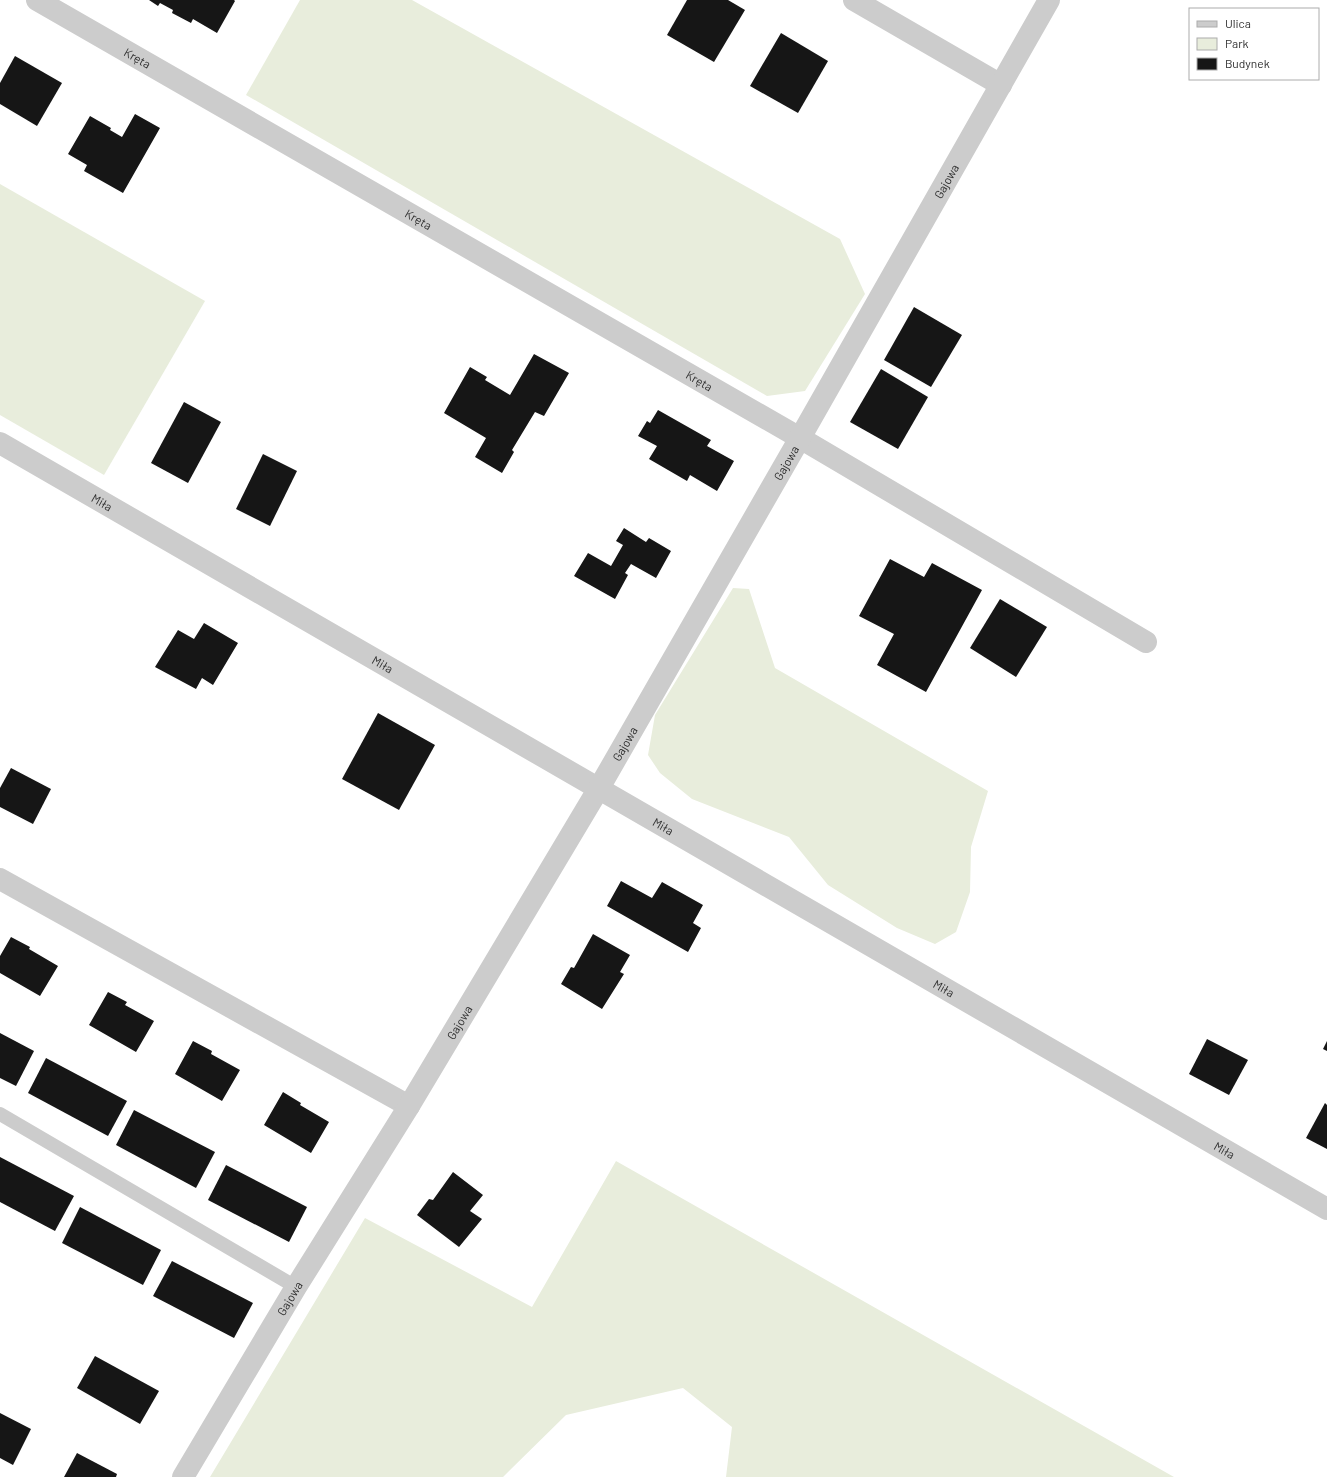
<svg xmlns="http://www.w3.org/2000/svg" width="1327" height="1477" viewBox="0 0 1327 1477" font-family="Barlow,sans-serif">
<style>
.green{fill:#e8eddc}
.building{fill:#161616}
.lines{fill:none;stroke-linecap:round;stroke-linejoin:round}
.lane{stroke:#ccc;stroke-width:14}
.street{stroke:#ccc;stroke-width:22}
.labels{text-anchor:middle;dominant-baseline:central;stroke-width:4;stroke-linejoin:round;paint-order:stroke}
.street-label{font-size:12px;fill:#2f2f2f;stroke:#fff}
</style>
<rect width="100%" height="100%" fill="#fff"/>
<g class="green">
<polygon points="300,0 412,0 840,239 865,294 805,391 767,396 246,95"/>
<polygon points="0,184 205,301 104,475 0,415"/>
<polygon points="733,588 749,589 775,668 988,791 971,847 970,892 956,932 935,944 897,928 828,885 789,837 692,799 660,773 648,755 655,715"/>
<polygon points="616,1161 1174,1477 726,1477 732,1427 683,1388 566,1415 503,1477 210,1477 365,1218 532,1307"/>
</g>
<g class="building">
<polygon points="149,0 234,0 235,1 217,33 193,19 191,23 172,13 173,10 160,3 158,6"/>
<polygon points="687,0 728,0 745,10 714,62 667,35"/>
<polygon points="781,33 828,61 798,113 750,86"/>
<polygon points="15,56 62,83 37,126 0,104 0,83"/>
<polygon points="135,114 160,128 123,193 84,171 87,165 68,154 90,116 111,128 110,130 122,137"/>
<polygon points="914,307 962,335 931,387 884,360"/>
<polygon points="534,354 569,373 544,416 535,412 512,450 514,452 502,473 475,457 486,438 444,413 470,367 487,377 485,380 510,395"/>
<polygon points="881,369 928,397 898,449 850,422"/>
<polygon points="184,402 221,422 188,483 151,463"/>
<polygon points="658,410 711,440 707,446 734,461 717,491 690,475 687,481 649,459 657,446 638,436 647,421 650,423"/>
<polygon points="263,454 297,471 270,526 236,509"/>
<polygon points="624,528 646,542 649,538 671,551 656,578 631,564 625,573 628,575 615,599 574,576 588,553 611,566 623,545 616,541"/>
<polygon points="890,559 924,577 932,563 982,590 926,692 877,665 894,634 859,616"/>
<polygon points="1000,599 1047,627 1016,677 970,648"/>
<polygon points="204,623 238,643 213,685 202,678 196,689 155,667 178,630 194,639"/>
<polygon points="378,713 435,745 399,810 342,779"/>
<polygon points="11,768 51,789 33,824 0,807 0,788"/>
<polygon points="621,881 652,898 662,882 703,905 693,923 701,928 688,952 607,906"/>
<polygon points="593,934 630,955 620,972 624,974 602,1009 561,984 571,967 574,968"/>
<polygon points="11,937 30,947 29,949 58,966 40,996 0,973 0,956"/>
<polygon points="108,992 127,1002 125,1005 154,1021 136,1052 89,1025"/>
<polygon points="0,1033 34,1051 16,1086 0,1078"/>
<polygon points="1207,1039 1248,1060 1229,1095 1189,1074"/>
<polygon points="193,1041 212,1051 211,1054 240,1070 222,1101 175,1074"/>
<polygon points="1327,1041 1327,1051 1323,1049"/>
<polygon points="46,1058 127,1101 108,1136 28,1093"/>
<polygon points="283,1092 301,1103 300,1105 329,1122 311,1153 264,1125"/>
<polygon points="1325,1103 1327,1105 1327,1149 1306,1138"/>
<polygon points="134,1110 215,1152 196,1188 116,1145"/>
<polygon points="0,1157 74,1196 55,1231 0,1202"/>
<polygon points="226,1165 307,1207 289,1242 208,1200"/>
<polygon points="453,1172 483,1195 470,1211 482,1219 459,1247 417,1215 429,1199 433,1200"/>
<polygon points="80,1207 161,1250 143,1285 62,1243"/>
<polygon points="172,1261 253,1303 234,1338 153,1296"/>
<polygon points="95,1356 159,1391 140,1424 77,1388"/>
<polygon points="0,1413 31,1429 13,1465 0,1458"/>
<polygon points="77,1453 117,1474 116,1477 64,1477"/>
</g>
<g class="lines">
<polyline class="lane" points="0,1114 296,1287"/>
<g class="street">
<path id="s1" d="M37,0L800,438L1146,642"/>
<polyline points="854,0 1001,85"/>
<path id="s2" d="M0,443L1327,1209"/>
<polyline points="0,879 409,1106"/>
<path id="s3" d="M183,1477L296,1287L409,1106L599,788L800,438L1049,0"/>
</g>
</g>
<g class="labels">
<g class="street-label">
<text stroke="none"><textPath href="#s1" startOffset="116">Kręta</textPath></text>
<text stroke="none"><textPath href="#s3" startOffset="1504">Gajowa</textPath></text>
<text stroke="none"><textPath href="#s1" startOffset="440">Kręta</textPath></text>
<text stroke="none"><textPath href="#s1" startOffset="764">Kręta</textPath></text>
<text stroke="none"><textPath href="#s3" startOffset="1180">Gajowa</textPath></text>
<text stroke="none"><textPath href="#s2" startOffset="118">Miła</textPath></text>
<text stroke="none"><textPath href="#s2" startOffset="442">Miła</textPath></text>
<text stroke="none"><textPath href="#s3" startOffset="856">Gajowa</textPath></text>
<text stroke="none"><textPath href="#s2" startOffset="766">Miła</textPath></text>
<text stroke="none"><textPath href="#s2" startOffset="1090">Miła</textPath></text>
<text stroke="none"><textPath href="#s3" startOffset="532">Gajowa</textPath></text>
<text stroke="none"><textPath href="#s2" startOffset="1414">Miła</textPath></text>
<text stroke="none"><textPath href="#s3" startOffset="208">Gajowa</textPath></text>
</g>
</g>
<rect x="1189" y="8" width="130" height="72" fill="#ffffff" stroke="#acacac"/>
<rect x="1197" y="21" width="20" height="6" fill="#cccccc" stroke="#acacac"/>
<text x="1225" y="28" font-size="12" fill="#2f2f2f">Ulica</text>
<rect x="1197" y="38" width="20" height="12" fill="#e8eddc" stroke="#acacac"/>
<text x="1225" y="48" font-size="12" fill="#2f2f2f">Park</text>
<rect x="1197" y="58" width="20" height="12" fill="#161616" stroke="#acacac"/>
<text x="1225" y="68" font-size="12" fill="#2f2f2f">Budynek</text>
</svg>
